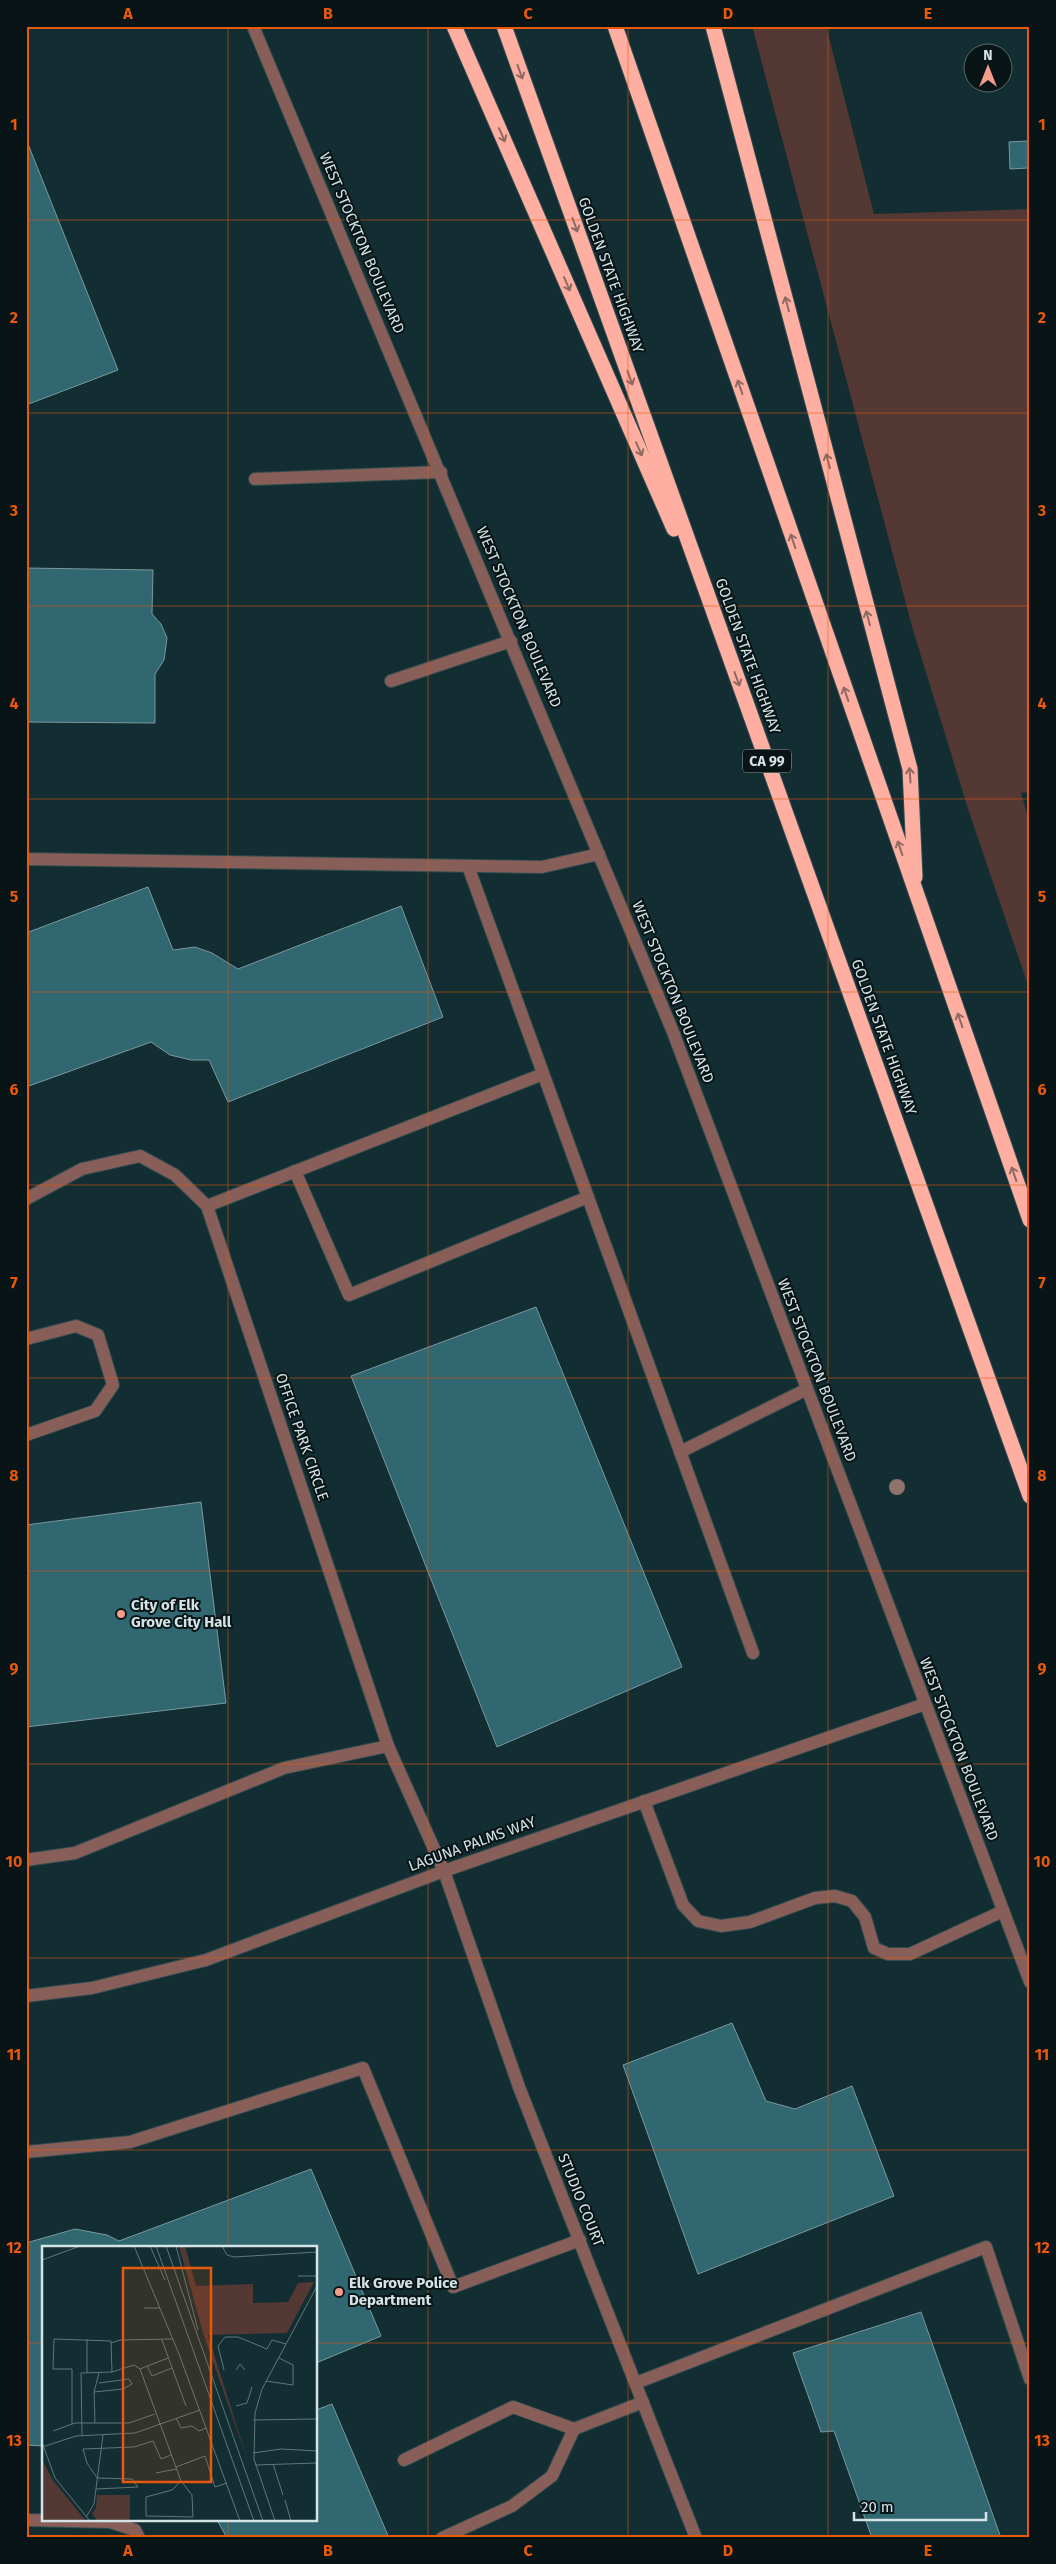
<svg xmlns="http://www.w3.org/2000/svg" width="1056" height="2564" viewBox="0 0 1056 2564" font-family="'Fira Sans',sans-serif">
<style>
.green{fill:#533833}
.building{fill:#306770;stroke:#7b999e}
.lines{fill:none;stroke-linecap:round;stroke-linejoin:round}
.minor-casing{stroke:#314b4f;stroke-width:14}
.highway-casing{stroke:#314b4f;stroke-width:17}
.minor{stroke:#875f58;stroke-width:12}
.highway{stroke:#feafa1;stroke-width:15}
.tree{fill:#8e726c}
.oneway{stroke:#8f6962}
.grid{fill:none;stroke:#e8590c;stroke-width:1;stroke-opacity:0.55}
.poi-dot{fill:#f49d8d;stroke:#081416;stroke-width:2}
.labels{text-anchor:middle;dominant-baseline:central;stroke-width:4;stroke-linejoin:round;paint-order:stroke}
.shield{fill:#081416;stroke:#96a5a8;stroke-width:1}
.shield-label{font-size:14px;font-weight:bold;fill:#d3e3e6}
.street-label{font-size:15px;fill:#d3e3e6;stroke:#081416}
.poi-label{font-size:15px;font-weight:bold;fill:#d3e3e6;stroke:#081416;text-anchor:start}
.inset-road{fill:none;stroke:#5f767a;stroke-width:1}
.view{fill:#e8590c;fill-opacity:0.15;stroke:#e8590c;stroke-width:2.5}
.inset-edge{fill:none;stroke:#d3e3e6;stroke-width:2.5}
.neatline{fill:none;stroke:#e8590c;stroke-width:2}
.grid-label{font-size:16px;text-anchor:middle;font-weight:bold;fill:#e8590c}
</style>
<rect width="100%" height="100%" fill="#122e32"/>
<polygon class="green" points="752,26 826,26 874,214 1030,209 1030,792 1021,793 1030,824 1030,991 969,812 913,630"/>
<g class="building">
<polygon points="1028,127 1030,127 1030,181 1028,168 1010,169 1009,142 1028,141"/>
<polygon points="26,139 118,370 26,405"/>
<polygon points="26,568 153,570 152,614 161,624 167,638 164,660 155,674 155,723 26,722"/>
<polygon points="148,887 173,950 195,947 212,953 238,969 401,906 443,1017 228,1102 209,1060 191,1060 170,1055 151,1042 26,1087 26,933"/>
<polygon points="536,1307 682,1667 497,1747 351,1376"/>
<polygon points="201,1502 226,1703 26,1727 26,1525"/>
<polygon points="732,2023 766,2101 795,2109 852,2086 894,2196 698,2274 623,2065"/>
<polygon points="311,2169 381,2336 316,2363 316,2248 44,2248 44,2446 26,2445 26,2243 75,2229 107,2235 119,2241"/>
<polygon points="921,2312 1001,2538 872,2538 834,2431 821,2432 793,2353"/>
<polygon points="332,2404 389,2538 227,2538 217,2520 316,2520 316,2410"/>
</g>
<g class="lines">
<g class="minor-casing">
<g id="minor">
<polyline points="253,26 673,1032 1030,1982"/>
<polyline points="255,479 441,472"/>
<polyline points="391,681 511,641"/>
<polyline points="26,859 542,867 599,854"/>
<polyline points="468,866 753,1653"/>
<polyline points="295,1171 349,1295 588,1197"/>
<polyline points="26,1199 82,1169 140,1156 175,1175 207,1206 388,1746 444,1871 519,2087 696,2538"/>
<polyline points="207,1206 543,1074"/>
<polyline points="26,1339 76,1326 98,1335 113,1385 95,1411 26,1435"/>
<polyline points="680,1452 807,1389"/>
<polyline points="644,1801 683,1905 698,1921 721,1926 750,1922 815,1898 835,1896 852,1901 865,1917 874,1948 888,1954 910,1954 1003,1911"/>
<polyline points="26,1860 75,1853 284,1768 388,1746"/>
<polyline points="26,1996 92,1988 206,1960 444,1871 925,1704"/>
<polyline points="26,2152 130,2142 363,2068 453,2287 580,2240"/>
<polyline points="636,2383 986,2247 1030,2379"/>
<polyline points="404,2460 513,2407 574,2429 643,2402"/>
<polyline points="26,2520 110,2522 135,2530 139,2538"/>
<polyline points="442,2538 512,2506 552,2476 574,2429"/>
</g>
</g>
<g class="highway-casing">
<g id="highway">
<polyline points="454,26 674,529"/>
<polyline points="504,26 1030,1496"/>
<polyline points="615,26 1030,1220"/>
<polyline points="713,26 910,769 915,877"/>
</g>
</g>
<use href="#minor" class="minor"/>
<use href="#highway" class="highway"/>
</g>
<circle class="tree" cx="897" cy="1487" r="8"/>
<defs><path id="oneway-shaft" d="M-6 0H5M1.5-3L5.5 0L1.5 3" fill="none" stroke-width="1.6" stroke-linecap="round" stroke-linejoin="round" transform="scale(1.25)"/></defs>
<g class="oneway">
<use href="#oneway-shaft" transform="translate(520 72) rotate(70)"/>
<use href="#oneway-shaft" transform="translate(502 135) rotate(66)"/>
<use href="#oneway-shaft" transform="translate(575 225) rotate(70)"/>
<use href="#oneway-shaft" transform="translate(567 284) rotate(66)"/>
<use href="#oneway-shaft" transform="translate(787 304) rotate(-105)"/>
<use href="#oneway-shaft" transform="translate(630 378) rotate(70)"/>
<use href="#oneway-shaft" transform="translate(740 387) rotate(-109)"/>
<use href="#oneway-shaft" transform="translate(639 449) rotate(66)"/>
<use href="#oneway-shaft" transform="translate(828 461) rotate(-105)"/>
<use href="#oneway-shaft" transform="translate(793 541) rotate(-109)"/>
<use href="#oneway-shaft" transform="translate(868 618) rotate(-105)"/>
<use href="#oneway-shaft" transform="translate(737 679) rotate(70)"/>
<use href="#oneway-shaft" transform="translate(846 694) rotate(-109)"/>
<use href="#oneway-shaft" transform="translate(910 775) rotate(-94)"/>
<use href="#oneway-shaft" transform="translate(900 848) rotate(-109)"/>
<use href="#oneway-shaft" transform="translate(960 1020) rotate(-109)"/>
<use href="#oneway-shaft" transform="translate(1014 1174) rotate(-109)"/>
</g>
<path class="grid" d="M228,26V2248M428,26V2538M628,26V2538M828,26V2538M26,220H1030M26,413H1030M26,606H1030M26,799H1030M26,992H1030M26,1185H1030M26,1378H1030M26,1571H1030M26,1764H1030M26,1958H1030M26,2150H1030M26,2343H44M316,2343H1030M228,2520V2538"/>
<g class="poi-dot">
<circle cx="121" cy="1614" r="5"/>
<circle cx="339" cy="2292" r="5"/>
</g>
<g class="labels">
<rect class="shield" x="743" y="749.5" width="48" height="23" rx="4"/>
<g class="shield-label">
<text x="767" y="761">CA 99</text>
</g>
<g class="street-label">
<text transform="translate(362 243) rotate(67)">WEST STOCKTON BOULEVARD</text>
<text transform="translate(611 275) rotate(70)">GOLDEN STATE HIGHWAY</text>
<text transform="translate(519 617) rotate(67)">WEST STOCKTON BOULEVARD</text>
<text transform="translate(748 656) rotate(70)">GOLDEN STATE HIGHWAY</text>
<text transform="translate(673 992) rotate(68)">WEST STOCKTON BOULEVARD</text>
<text transform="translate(884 1037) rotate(70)">GOLDEN STATE HIGHWAY</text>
<text transform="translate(817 1370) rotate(69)">WEST STOCKTON BOULEVARD</text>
<text transform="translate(302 1437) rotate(71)">OFFICE PARK CIRCLE</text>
<text transform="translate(959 1749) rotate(69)">WEST STOCKTON BOULEVARD</text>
<text transform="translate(472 1844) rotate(-20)">LAGUNA PALMS WAY</text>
<text transform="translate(581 2200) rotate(68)">STUDIO COURT</text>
</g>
<g class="poi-label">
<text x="131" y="1605">City of Elk<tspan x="131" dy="17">Grove City Hall</tspan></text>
<text x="349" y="2283">Elk Grove Police<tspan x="349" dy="17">Department</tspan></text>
</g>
</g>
<g transform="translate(42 2246)">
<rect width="275" height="275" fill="#122e32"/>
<path d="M137,0H143L154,40L211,38V57L246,56L256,37L272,36L245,87L166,89L206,216L162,90ZM0,213L10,233L44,275H0ZM55,249H88V275H56L50,268L54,262Z" fill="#533833"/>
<path class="inset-road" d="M92,0L137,108L198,275M108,0L123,34M114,0L212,275M124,0L221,275M134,0L156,84M180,0L185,9L192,11L275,6M0,14L38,0M256,30H275M102,62H118M45,93V127M120,94L144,160M69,97L78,94L131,93M105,120L110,130L130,122M98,123L126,112M182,124L176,100L183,91H196L225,103L230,94L244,98M194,124L198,118L203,124M224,135L251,139V119L237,112M52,146L57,127M194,160L205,157L210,141M134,172L139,182L150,180L157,185L164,182M211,174L275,173M53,177L52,146L81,143L90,138L87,133L57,137M30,178V123H11L12,93L69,95L70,126M11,185L33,177H87L113,168M40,189L39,127L70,126L92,119L98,123L139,235L150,249L151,271L104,270V251L130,244L139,235M0,196L13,232L48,275M0,201L34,190L93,187L158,164M211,207L239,203L275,205M231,218L241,249M213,219L275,217M134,221L163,210L173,241L185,237M114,227L134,223M55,232L45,217L41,203L92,201L111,195L119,213L129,209M54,243L96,241L90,233L55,232M243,254L249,275M44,271L52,258L61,189M233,275L212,213L213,167L220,143L275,40"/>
<path class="view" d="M81,22H169V236H81Z"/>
<rect width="275" height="275" class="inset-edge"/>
</g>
<rect width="1056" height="2564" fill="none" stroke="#081416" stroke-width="55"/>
<g transform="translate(988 68)"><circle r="24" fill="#081416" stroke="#596769"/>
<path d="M0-4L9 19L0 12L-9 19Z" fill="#f49d8d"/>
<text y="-8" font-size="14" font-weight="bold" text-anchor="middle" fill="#d3e3e6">N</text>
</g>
<path d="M854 2512v8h132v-8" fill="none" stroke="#d3e3e6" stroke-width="2.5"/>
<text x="861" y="2512" font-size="15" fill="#d3e3e6" stroke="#081416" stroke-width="4" paint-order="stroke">20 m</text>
<rect x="28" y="28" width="1000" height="2508" class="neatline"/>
<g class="grid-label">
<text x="128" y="19">A</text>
<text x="328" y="19">B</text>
<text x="528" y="19">C</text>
<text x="728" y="19">D</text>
<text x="928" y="19">E</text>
<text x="14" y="130">1</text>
<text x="1042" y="130">1</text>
<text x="14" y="323">2</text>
<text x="1042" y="323">2</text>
<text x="14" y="516">3</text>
<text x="1042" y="516">3</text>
<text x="14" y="709">4</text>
<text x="1042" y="709">4</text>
<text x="14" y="902">5</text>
<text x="1042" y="902">5</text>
<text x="14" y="1095">6</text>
<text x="1042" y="1095">6</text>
<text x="14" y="1288">7</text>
<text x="1042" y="1288">7</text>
<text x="14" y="1481">8</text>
<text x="1042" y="1481">8</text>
<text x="14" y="1674">9</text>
<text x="1042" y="1674">9</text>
<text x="14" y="1867">10</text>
<text x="1042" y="1867">10</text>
<text x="14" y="2060">11</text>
<text x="1042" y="2060">11</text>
<text x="14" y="2253">12</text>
<text x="1042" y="2253">12</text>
<text x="14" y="2446">13</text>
<text x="1042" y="2446">13</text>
<text x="128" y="2556">A</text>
<text x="328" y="2556">B</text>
<text x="528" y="2556">C</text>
<text x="728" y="2556">D</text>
<text x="928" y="2556">E</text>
</g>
</svg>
